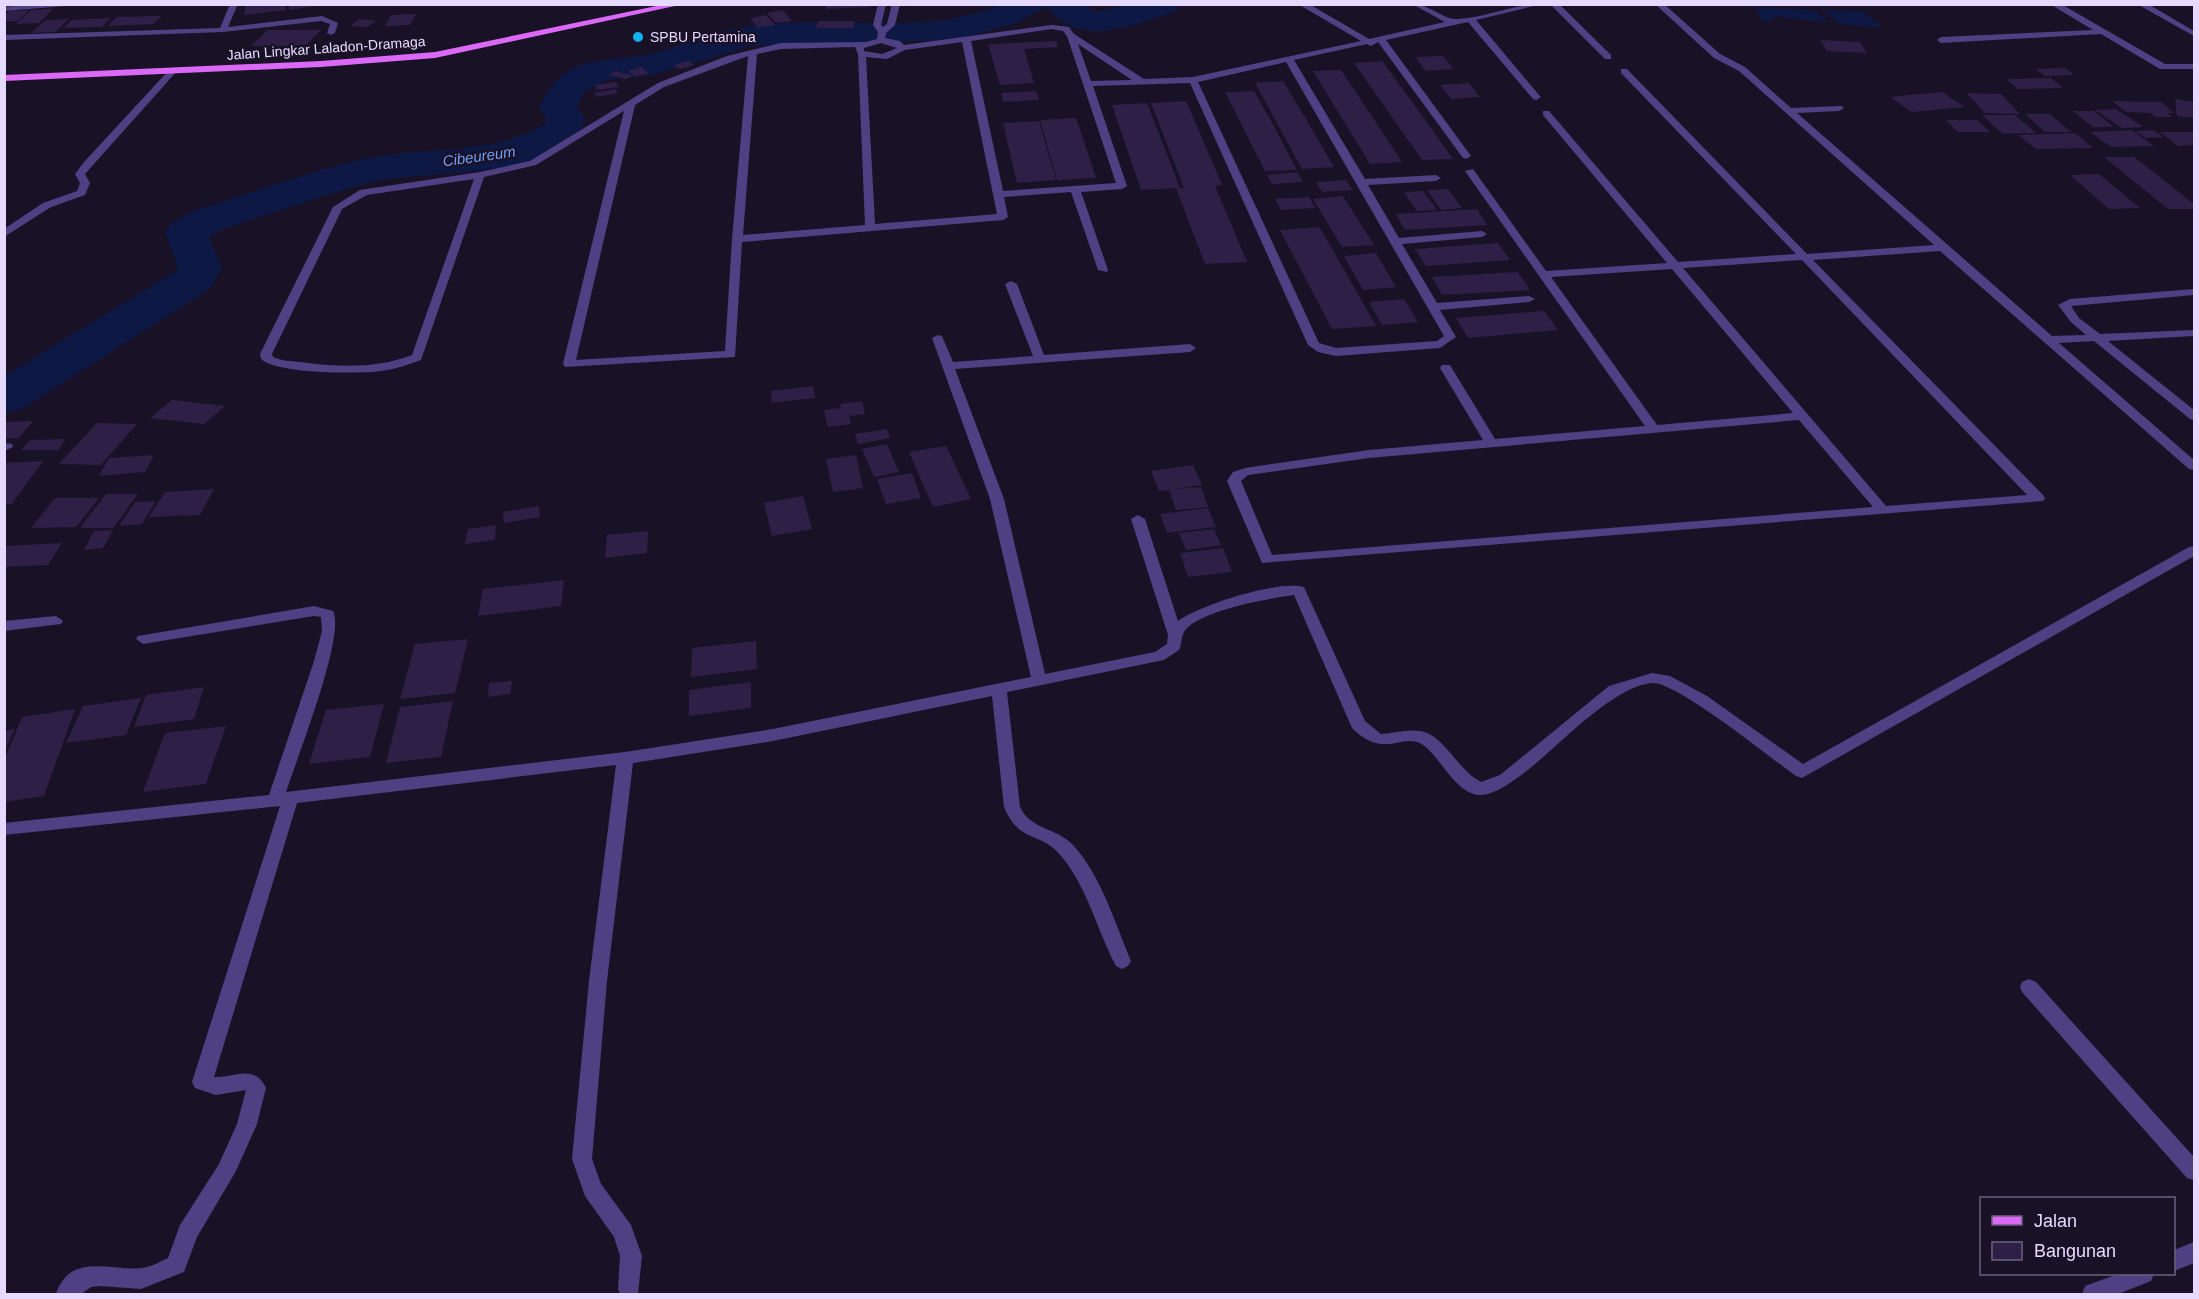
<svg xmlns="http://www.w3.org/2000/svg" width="2199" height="1299" viewBox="0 0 2199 1299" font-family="Helvetica,sans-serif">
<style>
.water{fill:#0e1844}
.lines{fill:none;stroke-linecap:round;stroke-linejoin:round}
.river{fill:#0e1844;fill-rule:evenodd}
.building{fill:#2e1f47}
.minor{fill:#4f4083;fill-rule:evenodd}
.major{fill:#db68f6;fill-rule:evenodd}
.poi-dot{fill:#12b1f1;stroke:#191227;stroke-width:2}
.labels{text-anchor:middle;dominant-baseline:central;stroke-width:5;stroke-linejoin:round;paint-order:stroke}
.far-poi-label{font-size:14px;fill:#e5dafd;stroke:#191227;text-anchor:start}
.far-street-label{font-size:14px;fill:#e5dafd;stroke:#191227}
.far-water-label{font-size:15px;font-style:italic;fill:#6f9ef6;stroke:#191227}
</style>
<rect width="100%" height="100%" fill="#191227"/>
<g class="water">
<polygon points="1756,8 1814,10 1830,23 1775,16 1771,22 1761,20"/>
<polygon points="1823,10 1863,11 1883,28 1839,24"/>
</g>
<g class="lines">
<path class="river" d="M1003,4H1081L1097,12L1131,4H1180L1176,11C1136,25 1078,50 1047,7L1014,24L954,40L752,46L652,75L608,80L589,89L582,95L577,107L585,118C571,181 422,169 372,182C322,196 272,213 223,229L209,237L222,268L210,289L22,409L4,413V376L176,271L178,268L165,232L171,223L193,211C251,193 309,171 368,158C428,146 491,156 545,124L547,119L539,108C565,52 598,64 650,54C683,47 716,30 751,26C834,15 924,37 1003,4Z"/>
</g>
<g class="building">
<polygon points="246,4 285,4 286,10 244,15"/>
<polygon points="288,4 316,4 316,6 290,10"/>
<polygon points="826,5 869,5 869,7 826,9"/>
<polygon points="53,9 39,23 16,24 31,10"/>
<polygon points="29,10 18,21 4,21 4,15 9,11"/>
<polygon points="783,10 792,21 776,23 767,13"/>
<polygon points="416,14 410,25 385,26 391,15"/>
<polygon points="766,15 775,25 758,28 750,18"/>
<polygon points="162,16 153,24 108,26 117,17"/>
<polygon points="110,18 102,27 63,28 72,20"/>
<polygon points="69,19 55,32 31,33 46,20"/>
<polygon points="360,19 376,21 367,27 350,26"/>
<polygon points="818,21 855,21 853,28 816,28"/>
<polygon points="268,30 321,30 305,46 251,46"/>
<polygon points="1820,40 1860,42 1867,53 1827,51"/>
<polygon points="1056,41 1058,47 1024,49 1034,83 1000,85 988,44"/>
<polygon points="1443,56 1453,69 1425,71 1416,57"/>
<polygon points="688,61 695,65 680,69 673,65"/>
<polygon points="1382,61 1413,103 1453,159 1422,160 1354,63"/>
<polygon points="641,67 649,73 636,77 628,71"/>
<polygon points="2065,68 2074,75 2045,76 2036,69"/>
<polygon points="1341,70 1365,106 1402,162 1370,164 1313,71"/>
<polygon points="616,71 633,76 626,79 609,75"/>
<polygon points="2051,78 2063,88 2018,89 2006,79"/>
<polygon points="1283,81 1306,119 1334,167 1302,169 1255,83"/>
<polygon points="616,82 619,87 597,90 595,85"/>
<polygon points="1469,83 1480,97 1451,99 1440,85"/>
<polygon points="615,89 618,93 597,97 594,93"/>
<polygon points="1036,91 1039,100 1003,102 1001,93"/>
<polygon points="1254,91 1271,121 1297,170 1265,171 1225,92"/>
<polygon points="1942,92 1965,107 1912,112 1890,97"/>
<polygon points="1967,93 2001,94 2020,114 1985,113"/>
<polygon points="2175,99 2194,102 2194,118 2177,116"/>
<polygon points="1186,101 1222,185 1205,187 1215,186 1247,262 1205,264 1176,188 1141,190 1112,105 1147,103 1180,188 1184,188 1151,103"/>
<polygon points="2112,101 2161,102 2174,113 2167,113 2172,117 2155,117 2151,113 2126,112"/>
<polygon points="2116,109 2143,127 2122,128 2095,110"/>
<polygon points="2073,111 2094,111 2114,127 2093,127"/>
<polygon points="2025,114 2050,114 2071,132 2045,132"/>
<polygon points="1982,115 2015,115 2036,133 2003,134"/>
<polygon points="1076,118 1096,178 1057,180 1040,120"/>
<polygon points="1946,120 1977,120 1990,132 1958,132"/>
<polygon points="1039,121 1056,180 1017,183 1003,123"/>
<polygon points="2132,130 2154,146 2111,147 2090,132"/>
<polygon points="2153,130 2163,137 2146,138 2135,131"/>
<polygon points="2160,132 2194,132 2194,145 2178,146"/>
<polygon points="2075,133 2093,148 2036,149 2018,135"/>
<polygon points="2104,157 2134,157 2194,204 2194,209 2168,209"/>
<polygon points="1297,172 1303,182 1272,184 1267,175"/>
<polygon points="2099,174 2140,208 2109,209 2070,175"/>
<polygon points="1346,180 1353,190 1322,192 1316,182"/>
<polygon points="1448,189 1456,200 1462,208 1441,210 1427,190"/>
<polygon points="1423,191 1432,203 1437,210 1417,211 1404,192"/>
<polygon points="1343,196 1367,234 1374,245 1342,247 1313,199"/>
<polygon points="1309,197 1315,208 1281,210 1275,199"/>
<polygon points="1477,209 1487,225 1405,230 1396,214"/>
<polygon points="1319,227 1326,238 1376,326 1332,329 1280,230"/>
<polygon points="1498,243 1510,260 1426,266 1415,249"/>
<polygon points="1376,253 1390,277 1396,287 1363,290 1344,256"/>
<polygon points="1518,272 1530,290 1442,295 1432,277"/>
<polygon points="1404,299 1418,322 1382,325 1369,302"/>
<polygon points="1544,311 1558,330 1468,338 1456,318"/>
<polygon points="813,386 815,398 772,403 771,391"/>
<polygon points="172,400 225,406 204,424 150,418"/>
<polygon points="862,401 865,414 849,416 851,424 828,427 824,410 841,408 840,404"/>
<polygon points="33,421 19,438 4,439 4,422"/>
<polygon points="97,423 137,424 101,465 59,464"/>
<polygon points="887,429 890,438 858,444 855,434"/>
<polygon points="66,439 58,450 21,450 30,440"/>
<polygon points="887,444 899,472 874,477 862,449"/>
<polygon points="946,446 971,499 933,507 909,452"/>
<polygon points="154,455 145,472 99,476 109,458"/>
<polygon points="856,455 863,488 833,492 826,459"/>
<polygon points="43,461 12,504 4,504 4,463"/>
<polygon points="1193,465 1202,485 1174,489 1201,487 1208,507 1176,510 1169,490 1159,491 1151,471"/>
<polygon points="912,473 921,498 886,504 877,479"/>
<polygon points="214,489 200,515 149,517 165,492"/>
<polygon points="106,494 138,494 113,528 80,528"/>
<polygon points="803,496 812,529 772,536 764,503"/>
<polygon points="55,498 99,498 76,527 31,528"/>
<polygon points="156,501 142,524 119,526 135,502"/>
<polygon points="539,506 540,517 504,523 503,512"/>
<polygon points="1208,508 1216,527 1167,533 1160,514"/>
<polygon points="496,525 495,540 465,544 468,529"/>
<polygon points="1214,529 1221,545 1186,550 1179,533"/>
<polygon points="113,530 103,548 84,550 94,531"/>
<polygon points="648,531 647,553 605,558 607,535"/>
<polygon points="62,543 48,565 5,567 5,546"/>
<polygon points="1223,548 1232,572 1188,577 1180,553"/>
<polygon points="564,580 561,606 478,616 483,589"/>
<polygon points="468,639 455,693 400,699 415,644"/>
<polygon points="756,641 757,669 691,677 692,648"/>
<polygon points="512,681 510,694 488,697 489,683"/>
<polygon points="751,682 751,708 689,716 689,690"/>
<polygon points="204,687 194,719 134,727 146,695"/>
<polygon points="141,698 126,735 66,743 83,706"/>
<polygon points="453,701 441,757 386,763 400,707"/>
<polygon points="384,704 370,757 309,764 326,710"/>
<polygon points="75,709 44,796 4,802 4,761 22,717"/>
<polygon points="226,726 206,784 143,792 165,733"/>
<polygon points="15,729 4,752 4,731"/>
</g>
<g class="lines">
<g class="minor">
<polygon points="38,4 90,4 4,11 4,7"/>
<polygon points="230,4 238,4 228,27 322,16 338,23 335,33 331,35 327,33 330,24 321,21 223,32 4,40 4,35 220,28"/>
<path d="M878,4H886L881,25L883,27L887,24L892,4H900L895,25L886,33L885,38L900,41L904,45L1052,25L1069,27L1074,34L1144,79L1193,77L1361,41L1298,4H1309L1369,39L1445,22L1412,4C1429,4 1444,20 1457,19C1486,18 1512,4 1542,4L1476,20L1539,95L1541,97L1536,100L1533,99L1468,22L1386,40L1471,156L1466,159L1463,158L1378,42L1371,46L1367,44L1294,60L1365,179L1436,175L1441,178L1436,181L1368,185L1399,238L1482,231L1487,234L1482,237L1402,244L1437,303L1529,296L1535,299L1529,302L1440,310L1456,337L1440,348L1336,356L1318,352L1308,345L1190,83L1093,86L1127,186L1122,189L1081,192L1108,270L1107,272L1098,270L1071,192L1004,197L1008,217L1003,220L742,242L735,357L565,367L563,364L624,111L536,165L484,177L421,360C408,365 395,369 381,371C359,374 276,374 261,359L260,354L333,207L360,190L480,172L530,161L658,83L727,56L781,43L866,42L877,39L878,32L873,25ZM1052,29L1063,31L1067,36L1116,183L1003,191L971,41ZM962,42L997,214L875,224L866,57L887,59L905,50ZM881,43L897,48L882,54L864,51V48ZM1078,44L1132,80L1091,81ZM855,47L858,54L865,225L743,235L757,54L781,49ZM748,56L732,239L725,351L576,360L635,105L664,87ZM1286,62L1444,336L1437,341L1336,348L1319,343L1198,82ZM474,179L412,355C376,369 338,367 300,362C291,361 281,361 273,357L272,354L342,209L367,195Z"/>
<polygon points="1550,4 1559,4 1611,55 1611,59 1605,59"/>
<path d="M1655,4H1664L1720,54L1745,67L1791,108L1842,106L1844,108L1839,111L1797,113L2052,336L2086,335L2071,322L2058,305L2070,299L2194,289V295L2071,306L2079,318L2100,334L2194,330V336L2108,341L2194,410V420L2190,419L2094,341L2059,343L2194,460V470L2189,469L1940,251L1813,260L2043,495L2045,498L2043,501L1262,563L1227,481L1233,472L1245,468L1369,450L1483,440L1440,368L1442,365H1450L1495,439L1645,426L1465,171L1473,169L1546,271L1667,263L1543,115V111H1549L1678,262L1796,254L1621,73V69H1627L1807,254L1934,245L1739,71L1714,58ZM1802,260L2027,495L1886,506L1683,268ZM1672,269L1793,413L1657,425L1551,277ZM1799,420L1873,507L1272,555L1241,481L1248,475L1369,458Z"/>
<polygon points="2050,4 2061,4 2165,64 2194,64 2194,69 2160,69 2101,34 1941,43 1937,40 1941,37 2093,30"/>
<polygon points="2137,4 2148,4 2194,31 2194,36"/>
<polygon points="170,69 177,71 85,174 90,183 85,195 51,207 4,237 4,229 43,203 77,191 80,183 75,174 85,161"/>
<path d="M1011,281L1017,284L1044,355L1190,344L1196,348L1190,352L955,369L1004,499L1045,674L1155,652L1167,644L1168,635L1131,519L1138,515L1145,519L1178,621C1200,605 1278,580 1304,587L1365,721L1381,734C1394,733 1407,729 1420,731C1446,736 1455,768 1481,782L1500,775L1609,686L1652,673L1670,676L1707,696L1803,764L2189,547L2194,546V556L1802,778L1796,776C1772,759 1676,681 1652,683C1615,686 1563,741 1534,765C1521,775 1498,795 1480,795C1455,794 1440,756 1423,745C1402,731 1385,761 1352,728L1294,595C1271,598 1196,611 1184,632C1181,637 1182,644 1179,650L1164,660L1007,692L1020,807C1030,829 1056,828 1072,844C1101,875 1115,923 1131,961L1128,966L1122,969L1116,966C1097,930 1088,889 1062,857C1041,830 1020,845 1004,807L992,696L773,741L633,763L607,981L592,1159L601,1184L631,1225L642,1256L638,1294H620L618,1289L620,1256L614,1237L585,1196L572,1159L589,981L616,765L297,803L214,1077C234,1078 254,1063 266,1088L257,1124L236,1171L197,1237L184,1272L141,1289L100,1286L91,1287L81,1294H56C70,1251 112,1272 142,1268C151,1267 159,1262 168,1258L180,1225L219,1164L237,1124L246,1090L216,1095L195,1088L192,1082L280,806L4,835V823L269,795L314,661L322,631L321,617L314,616L143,644L136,639L138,636L314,606L333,611C346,635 296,761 286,792L625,752L773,729L1031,677L990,499L932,338L938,335L942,336L953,362L1033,356L1005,284Z"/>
<polygon points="4,443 12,444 13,447 4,451"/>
<polygon points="56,616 63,621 61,624 4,631 4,621"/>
<polygon points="2029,979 2036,982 2194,1157 2194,1180 2187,1178 2022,992 2020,987 2022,982"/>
<polygon points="2194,1242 2194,1263 2174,1271 2174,1250"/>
<polygon points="2118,1274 2154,1274 2151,1281 2118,1294 2082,1294 2085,1286"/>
</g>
<polygon class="major" points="666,4 684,4 435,58 321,67 4,81 4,75 321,61 435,52"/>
</g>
<circle class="poi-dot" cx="638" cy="37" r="6"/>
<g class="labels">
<g class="far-poi-label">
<text x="650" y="37">SPBU Pertamina</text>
</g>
<g class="far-street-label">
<text transform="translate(326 48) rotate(-4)">Jalan Lingkar Laladon-Dramaga</text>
</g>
<g class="far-water-label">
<text transform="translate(479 156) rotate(-8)">Cibeureum</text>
</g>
</g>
<rect width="2199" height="1299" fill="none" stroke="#e5dafd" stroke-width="12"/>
<rect x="1980" y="1197" width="195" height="78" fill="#191227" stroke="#6b627d" stroke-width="1.5"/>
<rect x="1992" y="1216" width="30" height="9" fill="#db68f6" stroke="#6b627d" stroke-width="1.5"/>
<text x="2034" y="1227" font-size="18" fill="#e5dafd">Jalan</text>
<rect x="1992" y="1242" width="30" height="18" fill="#2e1f47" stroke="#6b627d" stroke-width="1.5"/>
<text x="2034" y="1257" font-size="18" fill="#e5dafd">Bangunan</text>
</svg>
